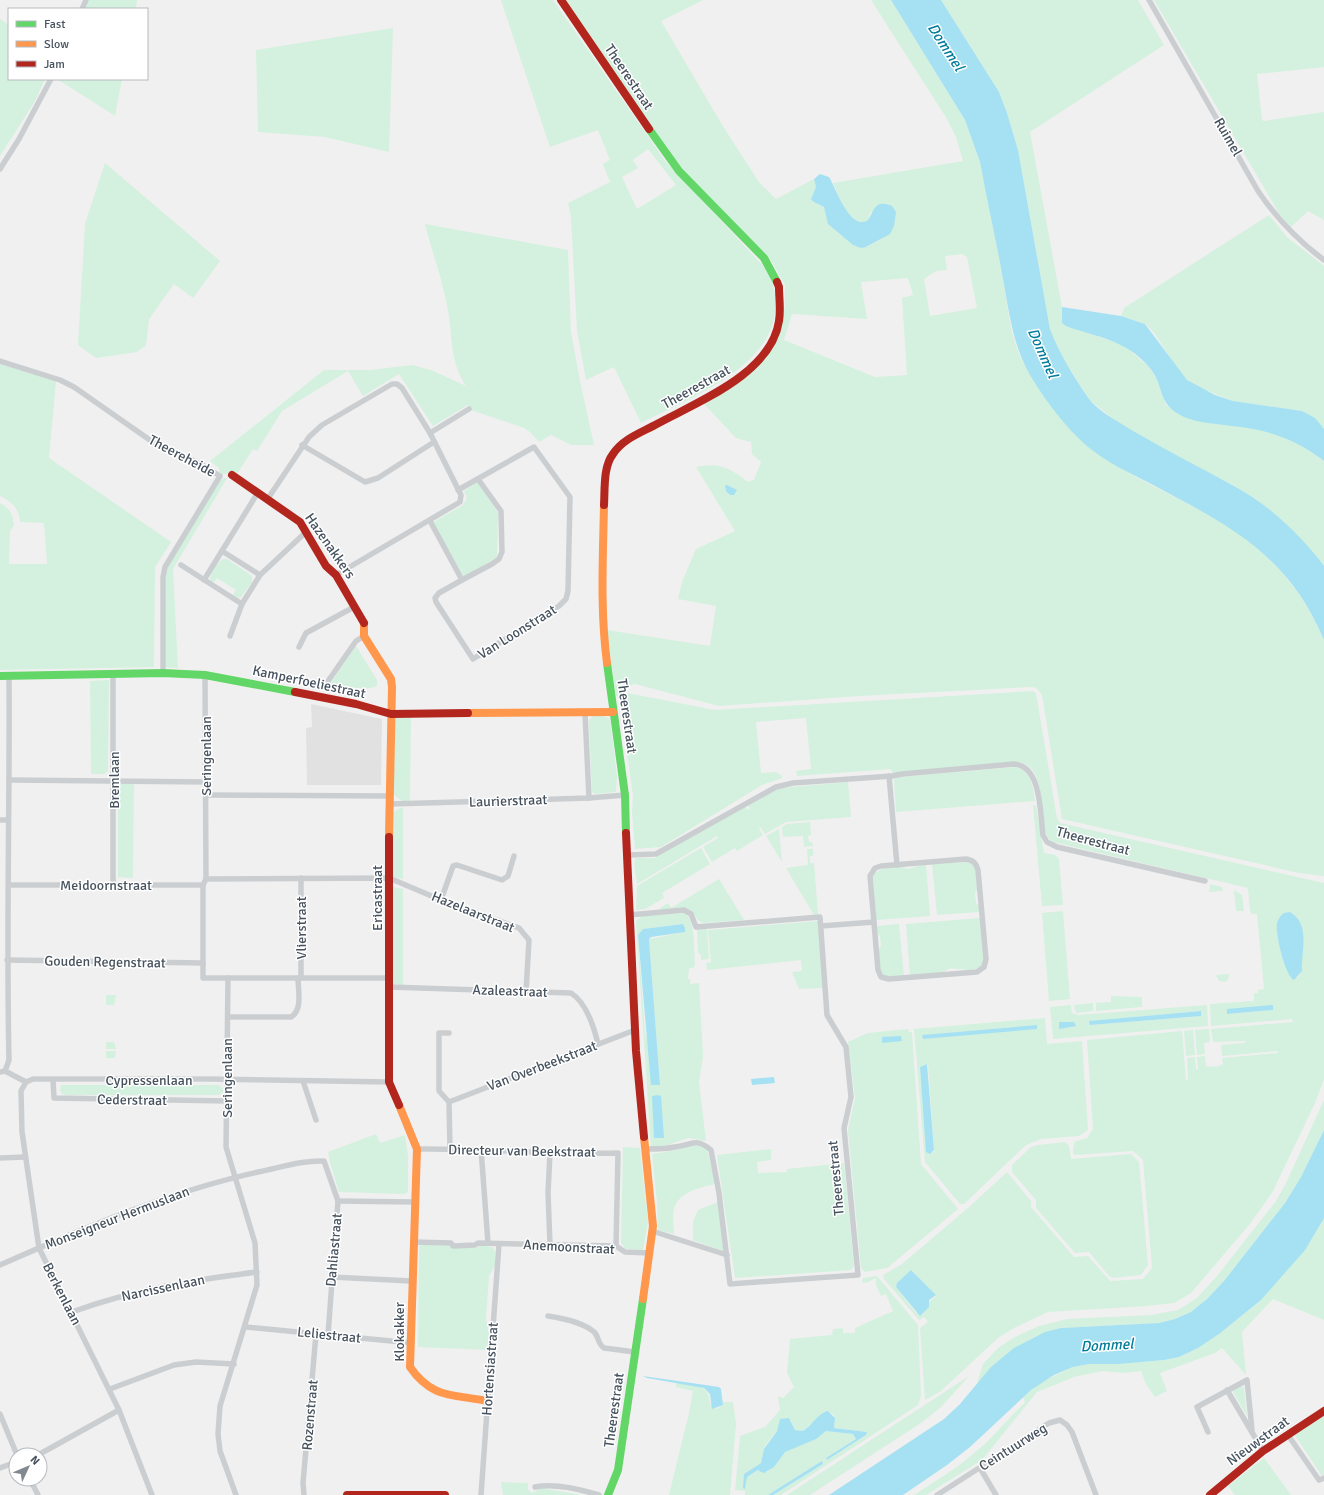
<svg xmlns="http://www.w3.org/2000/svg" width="1324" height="1495" viewBox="0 0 1324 1495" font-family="Signika,sans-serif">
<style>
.education{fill:#e2e1e2}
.green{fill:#d3f1de;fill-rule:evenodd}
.water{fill:#a5e1f2}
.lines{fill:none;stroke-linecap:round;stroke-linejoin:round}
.street{stroke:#cbced1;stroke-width:5.5}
.fast{stroke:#63d668;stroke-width:8}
.slow{stroke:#ff974d;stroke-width:8}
.jam{stroke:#b3261e;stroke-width:8}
.labels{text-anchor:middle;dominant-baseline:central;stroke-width:3;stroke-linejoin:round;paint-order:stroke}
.street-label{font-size:14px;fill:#46525e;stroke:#fff}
.water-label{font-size:15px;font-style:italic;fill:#037c9c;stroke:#fff}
</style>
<rect width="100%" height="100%" fill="#f1f0f0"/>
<polygon class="education" points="311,704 382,719 381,785 307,785 306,728 312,727"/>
<g class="green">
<polygon points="88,0 137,0 136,9 84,9"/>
<path d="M501,0H553L666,162L769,272C803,357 699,393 641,423L614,367L586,380L577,331L571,217L568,203L610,182L603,164L610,160L598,130L550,147ZM648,149L676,185L637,209L622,177L638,168L633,160Z"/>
<path d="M563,0H703L661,21L724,128L759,182L776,199L814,179L816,187L812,196L817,204L824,207L832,227L853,245L867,247L883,238L871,211L868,220C851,231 838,194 833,183L963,161L956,137L947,119L871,0H891L965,120L980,162C987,201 996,240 1003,279C1008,307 1010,339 1024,364C1046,403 1078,441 1116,465C1148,486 1185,500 1218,520C1267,548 1302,589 1324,640V876L1299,873L1062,819L1042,695L1036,688L1032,687L859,696L719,706L635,684L625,687L616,697L607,630L710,646L716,606L678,599L682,582L696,549L735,531L696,467C719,462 730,468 748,482L754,480L761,462L752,454L751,442L736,438L703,403L716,397L775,344L782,326L785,305V285L772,262L678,165ZM962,254L967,257L977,308L930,316L924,279L936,271L947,270L945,257L946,256ZM908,278L913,295L902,298L907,375L875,377L784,340L792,314L867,319L861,282Z"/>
<polygon points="941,0 1138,0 1164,45 1030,132 1062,307 1062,323 1081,331 1124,345 1150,368 1156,378 1166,405 1185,417 1272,432 1294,440 1324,461 1324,566 1298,536 1257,500 1233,485 1152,444 1116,421 1097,406 1089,399 1065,361 1054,342 1050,329 1018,150 1007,113 999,92"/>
<polygon points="1154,0 1324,0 1324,67 1257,74 1262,120 1264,121 1324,112 1324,220 1308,211 1291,227 1280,215"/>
<polygon points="0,19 9,25 9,79 45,79 35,101 0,156"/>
<polygon points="393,28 389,152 325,137 258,132 256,50"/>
<polygon points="57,79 122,79 115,116"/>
<polygon points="105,163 220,261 193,298 174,284 149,319 146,345 137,352 96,358 78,345 85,224"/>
<polygon points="1269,215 1287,237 1324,266 1324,429 1302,411 1233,401 1198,387 1187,380 1180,373 1155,334 1146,324 1121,316 1124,308"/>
<path d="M425,224L568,250L571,332L580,381L594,445H571L551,435L539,442L530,432L524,428L471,410L468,405L433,426L399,374L363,396L348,371L282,411L257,451L253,449L237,474L229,473L221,475L218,467L210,461L324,370H370L412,365L431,370L466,386C449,359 453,339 448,310C443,281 432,252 425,224Z"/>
<path d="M0,364L56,381L49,458L171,542L155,567L154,667L0,670V503C10,508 13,515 14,525L10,531L9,564H47L44,523L20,522C19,508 12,502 0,496Z"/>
<polygon points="224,478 227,478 173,569 178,668 162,667 162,569 219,482"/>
<polygon points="478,482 498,513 497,557 464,577 432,523 463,505 467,498 464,491"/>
<path d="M223,559H227L252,576V582L241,597L238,598L233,595L236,590L217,578L213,583L210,580C210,573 217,562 223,559Z"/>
<path d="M356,646L377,680V686C364,692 343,685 330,684Z"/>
<polygon points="109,680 108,771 104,774 91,774 90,681"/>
<path d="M1033,691L1036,693L1057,818L1060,823L1324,883V1079L1316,1101L1272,1193L1249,1225L1191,1293L1174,1303L1147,1306L1048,1312L1014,1328L998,1338L941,1391L925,1400L920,1328L928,1322L924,1317L919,1320L884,1279L883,1275L902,1264L969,1207L1007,1172L1031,1201V1207L1074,1257L1088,1256L1110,1281L1143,1279L1152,1268L1143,1160L1133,1151L1075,1155L1073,1154L1074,1142L1087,1138L1093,1129L1087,1040L1182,1031L1186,1081L1188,1080L1187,1058L1195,1057L1196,1069H1198L1197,1057L1205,1056L1206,1066C1211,1067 1218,1067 1223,1064L1222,1058L1278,1053V1051L1222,1056L1221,1045L1245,1043V1041L1213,1042L1211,1029L1293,1022L1292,1019L1211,1026L1210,1004L1254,1001V993H1258V990L1264,989L1257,914H1252L1250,912L1248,888L1053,842C1030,824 1054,773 1020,762L899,772L893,774L891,769L797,776L796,771L811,769L806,718L756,722L761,773L776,772L782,776V778L762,785L661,847L635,849L632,812L633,796L625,737L627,722L623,694L627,693L715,710ZM1284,913L1293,914L1298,919L1302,971L1297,978L1284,963L1277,934V922ZM1227,1009L1273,1010L1228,1014ZM911,1270L936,1296L916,1313L896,1287V1285Z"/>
<polygon points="593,716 603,716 610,719 617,776 616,792 595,794 592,792 589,724 589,720"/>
<polygon points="393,717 411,717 410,801 402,801 392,793"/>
<path d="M1016,767C1032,772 1033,787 1035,801L896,812L894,779L900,777Z"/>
<path d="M848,782L851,817L786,822L765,834L760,827L759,829L763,835L737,851L735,848L712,862L703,847L718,838L717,836L637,884C637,876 632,864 636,858H655L745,805L748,810L750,809L747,804L780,788Z"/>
<polygon points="121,784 134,784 133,878 118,877 118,787"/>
<polygon points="1033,805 1036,805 1044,853 1055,855 1059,859 1063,905 1042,906"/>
<polygon points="400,808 403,808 403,879 392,877 392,813"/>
<polygon points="810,822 811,835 808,836 809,842 812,842 813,846 804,847 803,836 783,837 782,827 787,824"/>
<polygon points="779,829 782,862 766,836"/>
<polygon points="701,848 710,864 662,893 664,898 645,909 636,910 637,886"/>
<polygon points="807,849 813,849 813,856 810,856 810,863 814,863 818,915 814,915 786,868 808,865"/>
<polygon points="969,862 975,867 978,889 975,892 976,903 979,906 980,912 937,915 932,864"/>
<path d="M926,864L930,916L876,920L873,876C879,867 897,862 907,869Z"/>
<path d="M719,879L744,920L704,923C695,921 696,914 690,910C683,906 669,909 661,910L660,908L668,903L671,908Z"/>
<polygon points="1210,884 1222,887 1223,891 1209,892"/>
<polygon points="393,887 403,889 403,985 394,984 392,981"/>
<polygon points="1234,890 1242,895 1244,911 1236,911"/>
<polygon points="1063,911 1070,999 1049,1001 1042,913"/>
<path d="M684,913C696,919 694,952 695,965L693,968H689L688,979H690V984L699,983L703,1056L699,1082L706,1141L688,1138L668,1145L651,1147L636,921L642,916ZM683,924L685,928V932L649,939L660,1085L645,1033L638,935L643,929Z"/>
<path d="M980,918L984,958L982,966C968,974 962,967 949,969C946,970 944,972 941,973C931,975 920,975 910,976L906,924Z"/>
<polygon points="819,921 823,988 799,989 792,972 802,971 801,960 707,970 706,963 711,962 708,930"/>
<polygon points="899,924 904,976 883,976 880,972 878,950 881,946 880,936 876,933 876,926"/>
<polygon points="697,929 707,929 709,959 701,960 701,955 698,953"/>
<polygon points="1229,974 1228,980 1224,982 1219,981 1216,975"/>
<polygon points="106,995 116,995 114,1005 106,1005"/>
<polygon points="1111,996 1142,997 1142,1007 1096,1011 1096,1003 1111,1002"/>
<polygon points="1093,1003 1093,1011 1077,1013 1075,1011 1074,1005"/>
<path d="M1071,1005L1072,1013L1078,1015L1207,1005L1208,1026L1053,1039L1050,1007ZM1200,1011L1201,1016L1090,1025V1021Z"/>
<path d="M1045,1018L1047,1044L1082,1041L1088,1130L1079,1136L1041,1139L1026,1145L964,1204H960L925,1162L914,1029ZM1037,1025L923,1039V1035ZM926,1064L928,1065L934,1150V1152L927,1153L920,1067Z"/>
<polygon points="908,1029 909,1032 912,1032 921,1164 958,1209 887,1268 865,1272 861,1268 848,1130 855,1098 848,1042 868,1033"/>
<polygon points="1209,1029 1210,1042 1204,1043 1205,1054 1197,1055 1195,1030"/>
<polygon points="1193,1030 1195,1055 1186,1056 1184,1031"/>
<polygon points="106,1042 114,1042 116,1049 106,1049"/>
<polygon points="106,1051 116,1051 115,1058 106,1058"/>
<polygon points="61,1085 219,1085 223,1089 223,1092 219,1095 66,1095 62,1094 60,1090"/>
<path d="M1324,1100V1130L1301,1177L1285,1203L1224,1281L1207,1299L1191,1312L1175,1319L1159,1323L1061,1328C1022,1338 1005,1357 977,1383L983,1364L998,1348L1013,1338L1039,1326L1067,1319L1151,1315L1178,1310L1197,1298L1217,1276L1276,1201L1286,1183Z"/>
<polygon points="376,1134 380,1143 405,1135 408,1156 408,1192 404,1194 339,1192 330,1162 328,1152"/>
<polygon points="1065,1142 1069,1146 1071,1159 1131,1154 1139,1162 1148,1265 1141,1275 1113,1278 1109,1276 1089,1252 1075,1253 1036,1208 1036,1200 1012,1172 1012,1165 1031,1147 1038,1145"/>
<path d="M689,1145L699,1146L707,1150L716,1184C701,1187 678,1192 674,1209C672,1217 674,1227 674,1234L658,1230L657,1202L652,1154L677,1150Z"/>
<polygon points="623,1147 640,1148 648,1222 643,1250 626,1249 621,1243"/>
<polygon points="771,1149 771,1160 757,1162 758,1173 787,1172 787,1169 844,1163 854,1266 851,1270 735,1278 717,1155"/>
<polygon points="718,1202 725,1252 693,1240 693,1221 698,1210"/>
<polygon points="1324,1213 1324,1320 1273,1299 1242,1332 1246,1375 1222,1348 1215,1353 1160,1373 1167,1391 1155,1397 1146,1384 1141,1371 1125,1373 1102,1371 1074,1377 1037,1392 982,1460 926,1495 914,1495 957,1467 986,1443 1025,1402 1023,1397 1040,1383 1073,1367 1089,1364 1119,1364 1164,1360 1179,1357 1198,1348 1219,1334 1261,1300"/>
<polygon points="423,1244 476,1248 481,1245 492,1247 495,1251 495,1265 489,1276 486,1319 489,1333 488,1350 418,1347 419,1246"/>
<path d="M877,1276L918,1325L921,1396L918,1405L781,1495H773L823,1464L822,1462L768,1495H745V1491L735,1490L740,1436L765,1427L780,1410L778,1396L783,1398L794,1387L787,1373L790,1339L832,1335L833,1329L843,1328V1333H855V1328L893,1311L886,1294L881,1296L876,1285V1278L866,1283L862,1282L863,1278ZM828,1411L834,1415L835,1422L834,1428L867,1432L866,1435L827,1460L826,1458L856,1439L853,1434L826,1431C814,1441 800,1444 787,1451C780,1455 775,1466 767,1472L759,1470L747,1477L745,1488L744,1474L761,1463L765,1446L778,1429L790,1419L795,1430L802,1431Z"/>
<polygon points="969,1376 941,1407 921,1423 810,1495 787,1495"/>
<path d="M676,1383C693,1385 709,1383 710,1403L716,1409L723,1405V1402H733L736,1424L730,1495H669L689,1413L693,1391L676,1387Z"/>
<polygon points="1242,1385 1244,1388 1247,1416 1233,1392 1233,1390"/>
<polygon points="1324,1415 1324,1474 1322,1476 1294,1434"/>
<polygon points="1264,1458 1291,1495 1235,1495 1228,1486"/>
<polygon points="501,1482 528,1483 528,1490 532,1493 541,1488 582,1495 503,1495"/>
</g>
<g class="water">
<path d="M891,0H941L999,92L1007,113L1018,150L1050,329C1059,354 1075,378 1089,399C1096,408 1110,417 1120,423C1157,446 1196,465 1234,486C1268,504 1301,535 1324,566V640C1288,555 1232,527 1155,486C1132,474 1107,463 1087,446C1065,427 1045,400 1030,375C1013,346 1009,312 1003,279C996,240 987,201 980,162L965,120Z"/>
<path d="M820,174L829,177C836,188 850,232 868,220C875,209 875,199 892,206L896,212L894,226L890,234L866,247L861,248L853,245L828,224L824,207L814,202L811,199L816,187L814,179Z"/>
<path d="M1062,307L1121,316L1145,324L1187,380L1215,395L1233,401L1302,411L1315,418L1324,429V461C1294,438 1269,430 1232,426C1217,424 1199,423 1184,417C1155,403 1166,387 1149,367C1125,339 1098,338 1066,326L1062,323Z"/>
<polygon points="727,485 737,490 734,495 730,495 726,491 725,486"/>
<path d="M1290,912C1311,924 1301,951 1302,971L1294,980C1285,976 1275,933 1277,923C1278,919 1280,916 1284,913Z"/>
<polygon points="683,924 685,928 685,932 651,937 649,939 660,1085 651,1085 638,935 643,929"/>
<polygon points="1273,1005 1273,1010 1227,1014 1227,1009"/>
<polygon points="1201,1011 1201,1016 1090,1025 1089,1021"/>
<polygon points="1059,1022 1074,1022 1076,1026 1059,1029"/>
<polygon points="1037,1025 1037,1029 923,1039 922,1035"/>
<polygon points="901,1036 902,1041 882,1043 882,1037"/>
<polygon points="927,1064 934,1150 930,1154 926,1152 920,1067"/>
<polygon points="774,1077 775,1083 752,1085 751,1079"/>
<polygon points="658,1095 661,1096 664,1138 654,1138 652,1096"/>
<polygon points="1324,1130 1324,1218 1305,1250 1261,1300 1219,1334 1198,1348 1179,1357 1164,1360 1119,1364 1089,1364 1073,1367 1054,1375 1031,1390 970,1447 947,1465 903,1495 829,1495 944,1419 960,1404 991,1367 1014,1348 1045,1332 1061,1328 1159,1323 1175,1319 1191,1312 1207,1299 1224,1281 1285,1203 1301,1177"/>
<polygon points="911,1270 936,1295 929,1300 929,1307 920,1316 896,1287 897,1283"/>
<polygon points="643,1376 719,1387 721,1389 723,1405 712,1409 710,1394 704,1388 647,1378"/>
<path d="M828,1411L835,1418L834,1428L867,1432L866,1435L827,1460L826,1458L856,1439L853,1434L826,1431L816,1439L785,1452L774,1467L764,1473L761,1472L758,1470L747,1477L745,1489L743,1488L744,1474L761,1463L764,1449L777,1431L780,1419L789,1418L795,1430L802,1431C812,1427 817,1413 828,1411Z"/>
<polygon points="822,1461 823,1464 773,1495 768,1495"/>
</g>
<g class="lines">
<g class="street">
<path d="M1149,0L1258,191C1277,219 1297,240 1324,260"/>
<polyline points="82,9 86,0"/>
<polyline points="0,169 19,139 51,79"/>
<polyline points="0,361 60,380 74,387 157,445 201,464 220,476 165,567 163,577 163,673"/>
<polyline points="430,433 469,409"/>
<polyline points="302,445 365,482 378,478 434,442"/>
<polyline points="267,500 309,437 322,425 392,384 397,384 402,388 430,433 461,495 460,502 336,575"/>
<polyline points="430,521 462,580 439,593 435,598 436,602 473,659 559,606 566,599 568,591 570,497 534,447 458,490"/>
<polyline points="222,551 260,575"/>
<polyline points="181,565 242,604"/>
<polyline points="204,580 257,494"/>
<polyline points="462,580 492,564 499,559 502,552 501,511 478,479"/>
<polyline points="230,636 242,604 260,575 306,532"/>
<polyline points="299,647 306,633 354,607"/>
<polyline points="205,675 206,879 203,885 203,978 228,978 226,1147 255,1243 257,1285 220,1406 218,1434 220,1451 236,1495"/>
<polyline points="326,684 356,641 364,636"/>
<polyline points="585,713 589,798"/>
<polyline points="889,776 897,865"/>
<polyline points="10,780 205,782"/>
<polyline points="206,795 389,796"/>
<polyline points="390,804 589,798 625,795"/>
<polyline points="0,820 8,820"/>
<path d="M628,855L656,854L776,787L793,783L892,776L902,774L1014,764C1042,766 1040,814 1043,835L1047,842L1057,847L1205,881"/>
<path d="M966,859C973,860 976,863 978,870L986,959L984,967L977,972L889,979L881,977L878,970L870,876L875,868L881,866Z"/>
<polyline points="206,879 389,878 441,900 519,928 529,940 526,992"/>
<polyline points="9,885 203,885"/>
<polyline points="113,885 113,675"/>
<polyline points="441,900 453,866 457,865 502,880 508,876 514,856"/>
<path d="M629,915L684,910L691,914L696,927L820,917L827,1015L846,1047L851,1097L844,1128L858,1275L730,1284L719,1193L711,1150C696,1137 691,1145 675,1147C666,1149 656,1149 647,1149"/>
<polyline points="821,926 874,922"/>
<polyline points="7,960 203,963"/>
<polyline points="228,978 390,978"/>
<polyline points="301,978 301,878"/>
<path d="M389,987L571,993C587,1003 594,1027 598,1044"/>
<path d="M228,1017H291C303,1010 298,990 298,978"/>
<path d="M5,1071L9,1060C6,932 10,804 9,676"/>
<polyline points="0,1072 5,1071 26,1082 33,1079 209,1079 389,1082"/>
<polyline points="53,1080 54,1098 228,1101"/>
<polyline points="303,1081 316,1120"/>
<polyline points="26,1082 21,1091 22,1132 39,1248 119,1410 152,1495"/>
<polyline points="449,1102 439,1091 439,1033 449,1033"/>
<path d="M417,1149C484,1148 551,1155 618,1153L616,1246"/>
<polyline points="450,1149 449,1102 635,1030"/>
<polyline points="481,1149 488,1243"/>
<polyline points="0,1158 25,1157"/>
<polyline points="338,1201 415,1202"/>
<polyline points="652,1231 727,1255"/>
<polyline points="414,1242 451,1243 453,1246 475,1245 478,1243 616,1246 625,1252 649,1253"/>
<polyline points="550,1245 548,1193 550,1153"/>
<path d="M0,1265C84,1228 168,1192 258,1172C279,1168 302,1160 324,1161L338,1201L328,1335"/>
<polyline points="331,1277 411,1281"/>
<path d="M72,1312C132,1290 193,1280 257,1272"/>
<path d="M548,1316C561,1318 583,1322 594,1332C599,1336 597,1343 604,1348L635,1352"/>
<polyline points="246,1327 412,1343"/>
<polyline points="110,1389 174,1365 196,1362 234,1364"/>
<polyline points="1227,1390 1263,1451"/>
<polyline points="0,1414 17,1455"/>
<polyline points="1208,1432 1197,1407 1247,1380 1252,1430"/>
<polyline points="1288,1435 1319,1480 1324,1478"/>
<polyline points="38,1455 119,1410"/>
<polyline points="0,1468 16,1462"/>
<polyline points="980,1468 996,1495"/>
<polyline points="30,1479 38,1495"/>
<path d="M535,1487C555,1483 579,1489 599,1495"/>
<polyline points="304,1495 303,1483 316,1334"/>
<polyline points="481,1495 499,1244"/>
<polyline points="937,1495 1049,1423 1060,1420 1067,1425 1072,1432 1096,1495"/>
</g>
<g class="fast">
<polyline points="649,129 679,171 764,258 777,282"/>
<polyline points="607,663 625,795 626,833"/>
<polyline points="0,676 163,673 205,675 295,692"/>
<polyline points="608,1495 618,1470 643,1299"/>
</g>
<g class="slow">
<path d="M604,505C603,558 600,610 607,663"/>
<polyline points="364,623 364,636 391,679 392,687 389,837"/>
<polyline points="468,713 613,712"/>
<path d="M399,1105L417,1149L410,1367C432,1399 453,1394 487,1401"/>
<polyline points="643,1299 653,1226 644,1137"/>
</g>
<g class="jam">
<polyline points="561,0 649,129"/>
<polyline points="232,475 300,522 326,566 336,575 364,623"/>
<path d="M604,505C605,489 603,467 613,454C623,439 640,433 655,425C697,402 771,374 779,321C781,310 779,298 779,287L777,282"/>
<polyline points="295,692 356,704 391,714 468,713"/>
<polyline points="626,833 636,1051 644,1137"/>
<polyline points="389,837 389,1082 399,1105"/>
<polyline points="347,1495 445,1495"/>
<polyline points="1210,1495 1263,1451 1324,1411"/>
</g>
</g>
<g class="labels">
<g class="street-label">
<text transform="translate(629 77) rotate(56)">Theerestraat</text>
<text transform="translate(1228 137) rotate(60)">Ruimel</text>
<text transform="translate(696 387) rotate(-29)">Theerestraat</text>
<text transform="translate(182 456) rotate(28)">Theereheide</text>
<text transform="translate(330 546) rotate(55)">Hazenakkers</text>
<text transform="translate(517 632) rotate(-32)">Van Loonstraat</text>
<text transform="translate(309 682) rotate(12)">Kamperfoeliestraat</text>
<text transform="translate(627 716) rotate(82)">Theerestraat</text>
<text transform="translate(206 756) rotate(-90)">Seringenlaan</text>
<text transform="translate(114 780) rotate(-90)">Bremlaan</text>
<text transform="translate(508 801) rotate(-2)">Laurierstraat</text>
<text transform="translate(1093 841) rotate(15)">Theerestraat</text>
<text x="106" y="885">Meidoornstraat</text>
<text transform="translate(377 898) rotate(-90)">Ericastraat</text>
<text transform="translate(473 912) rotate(22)">Hazelaarstraat</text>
<text transform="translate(301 928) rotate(-90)">Vlierstraat</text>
<text transform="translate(105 962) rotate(1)">Gouden Regenstraat</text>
<text transform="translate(510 991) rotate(2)">Azaleastraat</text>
<text transform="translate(542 1066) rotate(-21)">Van Overbeekstraat</text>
<text transform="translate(227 1078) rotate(-90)">Seringenlaan</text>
<text x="149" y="1080">Cypressenlaan</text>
<text transform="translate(132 1100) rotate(1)">Cederstraat</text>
<text transform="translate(522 1151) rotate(1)">Directeur van Beekstraat</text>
<text transform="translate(836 1178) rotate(-95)">Theerestraat</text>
<text transform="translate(117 1218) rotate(-21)">Monseigneur Hermuslaan</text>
<text transform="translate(569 1247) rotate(3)">Anemoonstraat</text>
<text transform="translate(334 1250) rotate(-85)">Dahliastraat</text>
<text transform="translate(163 1288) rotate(-12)">Narcissenlaan</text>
<text transform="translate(62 1294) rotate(63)">Berkenlaan</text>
<text transform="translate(399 1332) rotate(-90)">Klokakker</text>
<text transform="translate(329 1335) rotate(6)">Leliestraat</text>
<text transform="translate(490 1369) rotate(-86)">Hortensiastraat</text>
<text transform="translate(614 1410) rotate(-82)">Theerestraat</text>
<text transform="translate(310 1415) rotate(-85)">Rozenstraat</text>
<text transform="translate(1258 1441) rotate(-36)">Nieuwstraat</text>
<text transform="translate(1013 1447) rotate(-32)">Ceintuurweg</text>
</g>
<g class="water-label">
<text transform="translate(946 47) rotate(57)">Dommel</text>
<text transform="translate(1043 353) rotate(66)">Dommel</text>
<text transform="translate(1107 1345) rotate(-3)">Dommel</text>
</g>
</g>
<rect x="8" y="8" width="140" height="72" fill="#ffffff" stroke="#b5babf"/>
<rect x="16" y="21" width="20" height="6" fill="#63d668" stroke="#b5babf"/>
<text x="44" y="28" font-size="12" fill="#46525e">Fast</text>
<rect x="16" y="41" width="20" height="6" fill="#ff974d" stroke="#b5babf"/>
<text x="44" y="48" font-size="12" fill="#46525e">Slow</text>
<rect x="16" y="61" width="20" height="6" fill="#b3261e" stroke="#b5babf"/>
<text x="44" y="68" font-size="12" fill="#46525e">Jam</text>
<g transform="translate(28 1467) rotate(46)"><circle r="19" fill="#ffffff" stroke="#b5babf"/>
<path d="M0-3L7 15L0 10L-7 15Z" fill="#828991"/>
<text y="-6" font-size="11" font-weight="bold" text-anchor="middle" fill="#46525e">N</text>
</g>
</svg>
